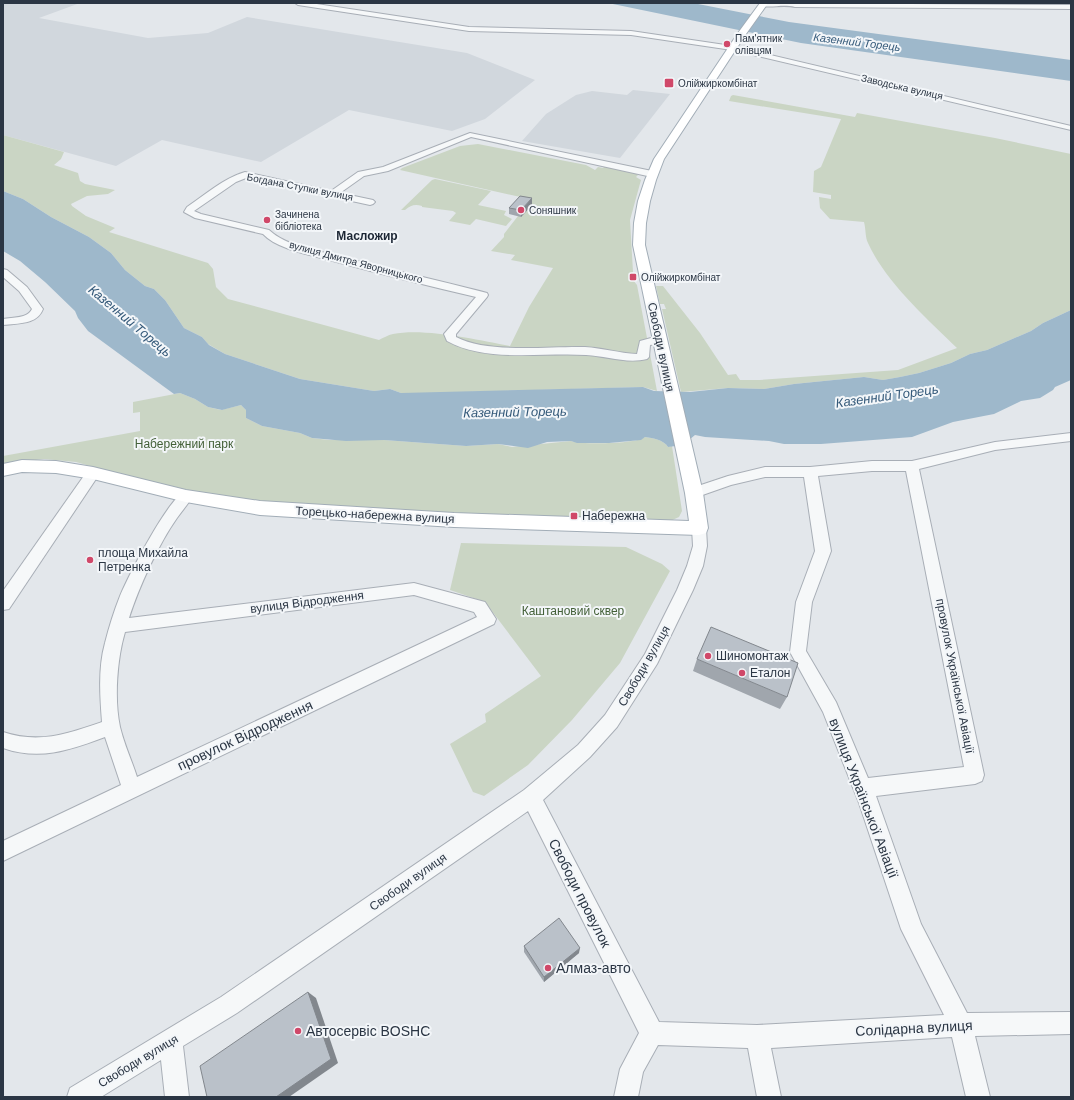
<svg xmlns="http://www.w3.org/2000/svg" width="1074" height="1100" viewBox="0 0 1074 1100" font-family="Arial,sans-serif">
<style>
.built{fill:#d1d7dd}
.green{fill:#cad5c4}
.water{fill:#9eb8cb}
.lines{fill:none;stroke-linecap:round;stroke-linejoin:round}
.minor-casing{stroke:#a8aeb6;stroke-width:2}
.major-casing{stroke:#a2adb7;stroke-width:2}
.minor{fill:#f6f8f9;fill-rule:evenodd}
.major{fill:#fff;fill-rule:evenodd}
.wall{fill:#a0a6ad}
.shaded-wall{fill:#82878d}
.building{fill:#bac1c9;stroke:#82878d}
.poi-dot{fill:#d04869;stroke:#f3f6f9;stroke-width:1.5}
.labels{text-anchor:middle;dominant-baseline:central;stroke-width:4;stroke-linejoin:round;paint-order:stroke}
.far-poi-label{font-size:10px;fill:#2b3644;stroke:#f3f6f9;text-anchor:start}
.far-street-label{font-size:10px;fill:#2b3644;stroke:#f3f6f9}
.far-water-label{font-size:11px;font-style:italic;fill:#345979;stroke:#f3f6f9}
.far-quarter-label{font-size:12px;font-weight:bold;fill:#1d2735;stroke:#f3f6f9}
.street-label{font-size:12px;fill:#2b3644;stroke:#f3f6f9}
.park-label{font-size:12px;fill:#436038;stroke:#f3f6f9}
.poi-label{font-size:12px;fill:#2b3644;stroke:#f3f6f9;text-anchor:start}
.water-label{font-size:13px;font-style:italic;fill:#345979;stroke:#f3f6f9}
.near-street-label{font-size:14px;fill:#2b3644;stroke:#f3f6f9}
.near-poi-label{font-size:14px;fill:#2b3644;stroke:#f3f6f9;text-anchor:start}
</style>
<rect width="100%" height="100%" fill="#e3e7eb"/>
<g class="built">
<polygon points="3,3 80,3 39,18 148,38 208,33 247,17 467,53 535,80 485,119 452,131 349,110 261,162 162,140 116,166 3,135"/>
<polygon points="633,90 670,94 620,158 522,141 546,114 576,95 592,91 627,95"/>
</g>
<g class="green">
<path d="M733,95L855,117L857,113L995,138L1071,154V310L1043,323L1031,331L987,350L970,354L951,363L919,373L900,377L883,380L864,377L794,384L764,389L728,388L681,392L662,309H666L664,304H660L656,286H663L700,333L728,375L736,374L740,380H760L898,370L957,348C927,319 885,281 868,243C865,237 866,229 864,222L830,219L820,208L819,197L831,199V195L813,192L814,171L821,167L841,119L729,101L731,96Z"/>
<path d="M3,135L64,152L61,159L54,165L78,173L80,181L85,184L115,190L108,194L87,196L71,204L72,206L86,216L115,228L109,232L208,263L213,269L216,287L228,299L379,340C383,338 388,335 393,334C426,328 477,340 510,346L529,307L553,268L511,260L515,255L491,251L504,237V234L518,216H521L531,205L525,198L400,170L402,168L460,146L478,144L586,165L595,170L598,167L603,168L605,166L635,173L638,175L636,177L641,180L630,220L633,272L629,275L630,280H633L637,285L657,391L643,387L433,393H401L390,389L374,391L300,379L225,354L208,344L202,337L184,328L165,300L154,289L145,286L125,270L111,253L89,237L51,217L23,199L3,191Z"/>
<path d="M435,179L491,191L478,205L506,211L504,215L512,219L506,226L476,219L470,225L449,221L456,213L453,211L422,207V206C415,204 411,205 405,210H401L432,180Z"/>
<path d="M180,393L195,399L208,407L221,410L241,405L246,410V418L262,426L300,433L312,438L329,440H384L466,446L498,444L512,447L571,441C582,445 636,444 645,437C653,438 664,440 668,447L672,446L682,511L679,517L668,522L470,516L261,504L213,496L133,478L76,462L44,459L3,464V456L140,431V412L133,413V402Z"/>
<polygon points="461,543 626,547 662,564 670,571 620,663 572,720 528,765 484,796 473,792 450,744 486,722 485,714 541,676 485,602 450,590"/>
</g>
<g class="water">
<polygon points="608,3 693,3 789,22 1071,60 1071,81 801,43"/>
<path d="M3,191L23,199L51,217L89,237L111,253L125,270L145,286L154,289L165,300L184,328L202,337L209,345L225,354L300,379L374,391L390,389L401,393L643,387L654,391L690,392L728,388L764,389L794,384L864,377L883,380L900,377L919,373L951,363L970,354L987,350L1031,331L1043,323L1071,310V380L1055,387L1053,390L1040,398L1021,401L994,414L953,422L912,437L821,444H784L769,441L705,437L695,435L683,445L668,447C664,440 653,438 645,437L641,440L609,443H577L571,441L547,442L528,448L498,444L466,446L384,440L346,441L312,438L300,433L262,426L246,418V410L241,405L222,410L208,407L195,399L180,393L174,394L163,386L88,331L78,318L75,311L45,282L20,261L3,251Z"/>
</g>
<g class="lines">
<g class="minor-casing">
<g id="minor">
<polygon points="295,3 310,3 469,27 631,31 732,46 1071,126 1071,130 732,50 631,35 469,31 298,5"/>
<path d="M763,3L1071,5V9L795,7C782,4 774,8 761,6L760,5Z"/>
<path d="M470,133L652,171L656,174L652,177L471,137L388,171L364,176L340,193L373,200L375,202L373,204L370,205L246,178L236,182L194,211L201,214L269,230C286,246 316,250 338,256C387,269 437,280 487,293L488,295L487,297L456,334V337C488,354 549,346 585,347C602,348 619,353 637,354L640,341L651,338L664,339L666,341L664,343L650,345L649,357L647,359C627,364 606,356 586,355C543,352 486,363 447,341L444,334L476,297C428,286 381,274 333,261C312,255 278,250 263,234L195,218L184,212L187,207C205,195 224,178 245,172L331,191L358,172L383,167Z"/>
<path d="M3,269L7,270L27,287L43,309C37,325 18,323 3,325V319C13,317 27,319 32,309L19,291L3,277Z"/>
<path d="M1071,433V441L995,450L919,469L984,775L982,781L975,784L876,796L921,924L967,1013L1071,1012V1034L975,1036L990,1097H966L952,1037L771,1048L781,1097H757L748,1048L658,1045L643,1072L638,1097H614L620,1069L639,1033L528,811L237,1013L183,1046L189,1097H165L161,1060L101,1097H67L70,1088L221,997L524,790L578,745L605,715L645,654L677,590L687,566L693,546L692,528L694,524L699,523L704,524L706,528L707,546L703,566L693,590L657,664L617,727L590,757L543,800L659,1022L757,1025L944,1015L901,929L859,803L823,712L790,652L796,602L815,551L804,477H765L731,485L694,498L689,497L687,493L689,489L728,476L765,467H810L872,461H912L995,442ZM872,471H906L964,767L868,778L836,702L806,651L812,602L831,551L818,476Z"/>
<polygon points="93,468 98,470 100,473 98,476 9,609 3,610 3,591 88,470"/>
<path d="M186,491L191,492L193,496C188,504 182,511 177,518C158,545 139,587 129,618L414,583L485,602L496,619L494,624L3,861V841L121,785L105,737C70,750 40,761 3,748V732C39,744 67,734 102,722C100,696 98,668 105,643C109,627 114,611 120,596C128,577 169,496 186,491ZM414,595L474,612L477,617L137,777C132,761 124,744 120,727C114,699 117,659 125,632Z"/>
</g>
</g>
<g class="major-casing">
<polygon id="major" points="760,3 768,3 746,34 664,159 656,180 650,201 646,223 645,245 703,493 708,528 706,533 699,535 454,527 260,515 186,502 93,479 56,473 22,472 3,476 3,464 22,460 56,461 93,467 186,490 260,501 454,513 689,521 685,493 633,245 634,223 638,201 645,180 654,159 738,33"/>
</g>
<use href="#minor" class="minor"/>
<use href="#major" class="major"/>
</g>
<g class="wall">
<polygon points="532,205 521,217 509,214 509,208"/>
<polygon points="697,659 787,697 780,709 693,671"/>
<polygon points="524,946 579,953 544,982 524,952"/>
</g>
<g class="shaded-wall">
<polygon points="532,198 532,205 521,217 521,210"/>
<polygon points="580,948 579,953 544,982 544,977"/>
<polygon points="308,992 316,998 338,1063 289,1097 276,1097"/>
</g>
<g class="building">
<polygon points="520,196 532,198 521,210 509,208"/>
<polygon points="711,627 798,663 787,697 697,659"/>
<polygon points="559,918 580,948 544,977 524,946"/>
<polygon points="308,992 331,1059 276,1097 207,1097 200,1066"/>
</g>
<g class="poi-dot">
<circle cx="727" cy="44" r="4"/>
<rect x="664" y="78" width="10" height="10" rx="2"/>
<circle cx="521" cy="210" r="4"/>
<circle cx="267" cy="220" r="4"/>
<rect x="629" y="273" width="8" height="8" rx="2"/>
<rect x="570" y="512" width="8" height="8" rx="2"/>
<circle cx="90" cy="560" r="4"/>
<circle cx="708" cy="656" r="4"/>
<circle cx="742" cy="673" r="4"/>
<circle cx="548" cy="968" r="4"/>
<circle cx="298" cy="1031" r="4"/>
</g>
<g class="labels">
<g class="far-poi-label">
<text x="735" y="38">Пам'ятник<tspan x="735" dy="12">олівцям</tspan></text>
<text x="678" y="83">Олійжиркомбiнат</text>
<text x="529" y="210">Соняшник</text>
<text x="275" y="214">Зачинена<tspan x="275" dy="12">бібліотека</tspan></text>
<text x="641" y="277">Олійжиркомбінат</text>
</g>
<g class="far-street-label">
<text transform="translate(902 87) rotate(13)">Заводська вулиця</text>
<text transform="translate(300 187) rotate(11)">Богдана Ступки вулиця</text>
<text transform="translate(356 262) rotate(15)">вулиця Дмитра Яворницького</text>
</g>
<g class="far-water-label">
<text transform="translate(857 42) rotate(7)">Казенний Торець</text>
</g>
<g class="far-quarter-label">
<text x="367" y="236">Масложир</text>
</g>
<g class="street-label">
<text transform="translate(661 347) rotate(78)">Свободи вулиця</text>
<text transform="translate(375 515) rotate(3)">Торецько-набережна вулиця</text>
<text transform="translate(307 602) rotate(-7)">вулиця Відродження</text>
<text transform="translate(644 666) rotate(-60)">Свободи вулиця</text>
<text transform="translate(955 676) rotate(79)">провулок Української Авіації</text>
<text transform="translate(408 882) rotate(-35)">Свободи вулиця</text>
<text transform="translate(138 1061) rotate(-31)">Свободи вулиця</text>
</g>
<g class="park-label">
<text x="184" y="444">Набережний парк</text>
<text x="573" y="611">Каштановий сквер</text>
</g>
<g class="poi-label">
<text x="582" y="516">Набережна</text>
<text x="98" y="553">площа Михайла<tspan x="98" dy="14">Петренка</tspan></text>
<text x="716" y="656">Шиномонтаж</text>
<text x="750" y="673">Еталон</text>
</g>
<g class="water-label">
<text transform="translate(130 321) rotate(40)">Казенний Торець</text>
<text transform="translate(887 396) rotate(-8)">Казенний Торець</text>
<text transform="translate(515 412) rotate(-1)">Казенний Торець</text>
</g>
<g class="near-street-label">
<text transform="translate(245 735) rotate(-25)">провулок Відродження</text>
<text transform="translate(864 798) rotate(69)">вулиця Української Авіації</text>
<text transform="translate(580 893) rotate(63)">Свободи провулок</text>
<text transform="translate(914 1028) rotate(-3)">Солідарна вулиця</text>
</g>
<g class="near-poi-label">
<text x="556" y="968">Алмаз-авто</text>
<text x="306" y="1031">Автосервіс BOSHC</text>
</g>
</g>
<rect width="1074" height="1100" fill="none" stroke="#2b3644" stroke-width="8"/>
</svg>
